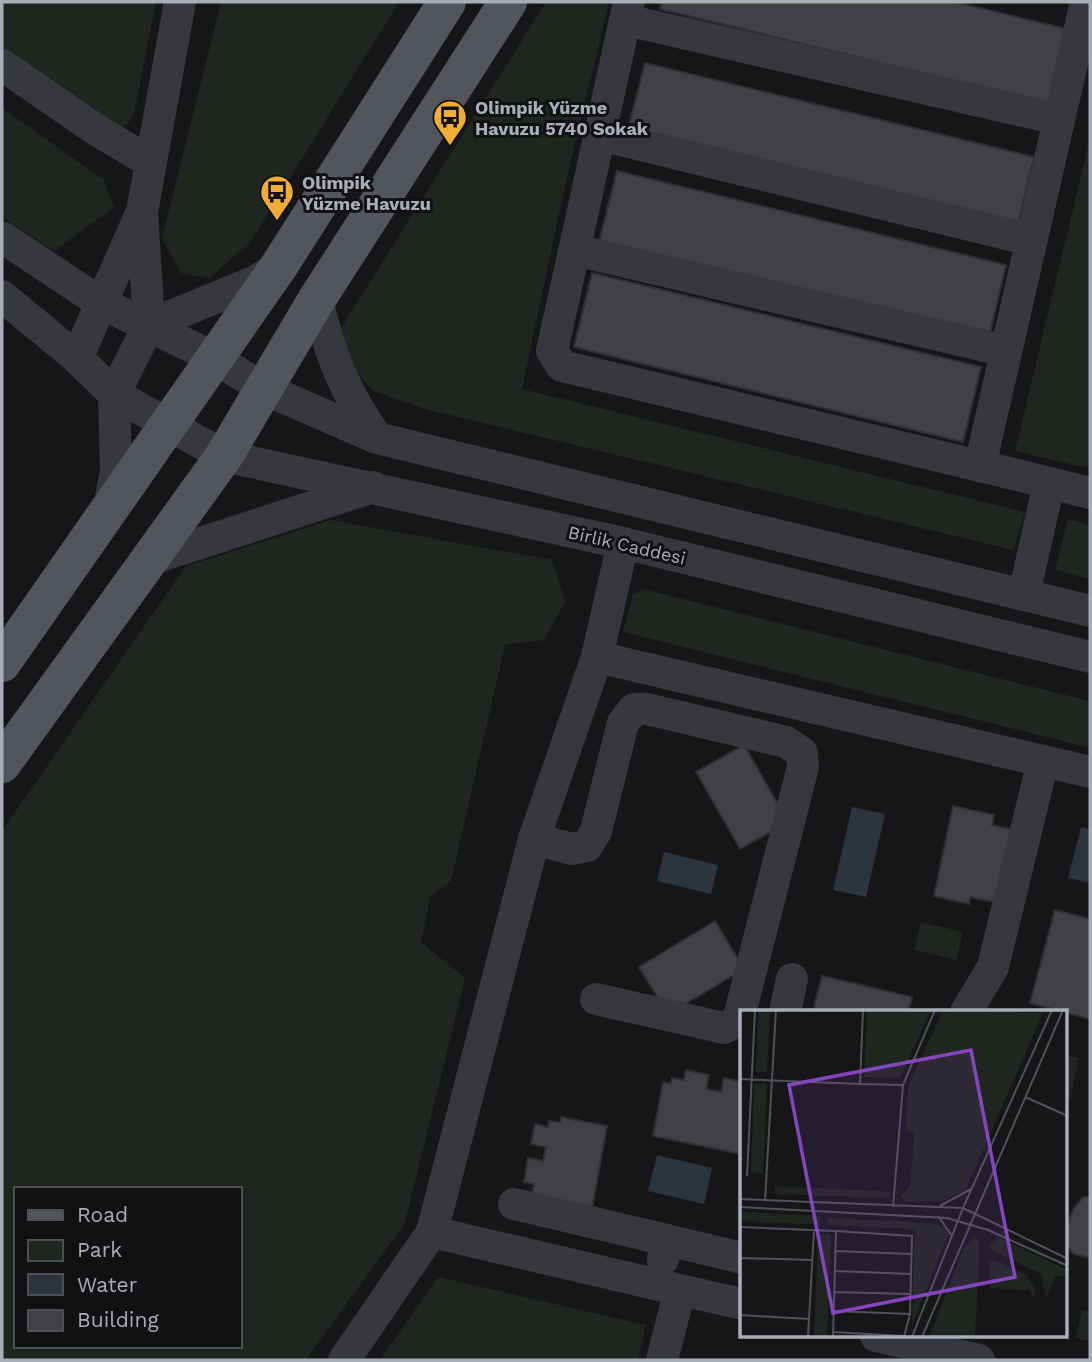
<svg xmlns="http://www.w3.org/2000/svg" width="1092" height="1362" viewBox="0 0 1092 1362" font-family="'Work Sans',sans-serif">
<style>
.green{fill:#1e261f;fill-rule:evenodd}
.water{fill:#2c353c}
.building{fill:#404145;stroke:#303034;stroke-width:2}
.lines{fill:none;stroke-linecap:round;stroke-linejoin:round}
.minor{stroke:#37383d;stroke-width:32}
.major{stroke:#53555c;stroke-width:38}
.labels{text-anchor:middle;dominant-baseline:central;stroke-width:6;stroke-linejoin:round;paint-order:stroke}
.poi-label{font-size:18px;font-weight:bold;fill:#a8adb8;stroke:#111113;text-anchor:start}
.street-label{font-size:18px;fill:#a8adb8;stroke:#111113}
.inset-road{fill:none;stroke:#505258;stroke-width:2}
.view{fill:#8446be;fill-opacity:0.15;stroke:#8446be;stroke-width:3.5}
.inset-edge{fill:none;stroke:#a8adb8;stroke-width:3.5}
</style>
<rect width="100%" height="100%" fill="#161618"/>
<g class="green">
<polygon points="2,2 156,2 134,113 127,125 115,129 2,53"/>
<polygon points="221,2 399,2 251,241 210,278 181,273 162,238"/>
<polygon points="546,2 609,2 564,190 522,389 1025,512 1013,550 425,409 373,391 348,362 341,328"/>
<polygon points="2,108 104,180 114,207 54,251 2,217"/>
<polygon points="1090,138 1090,456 1087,468 1015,451"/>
<polygon points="1068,519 1090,525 1090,579 1055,570"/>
<path d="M331,520L552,560L565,602L544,640L505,645L451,881L430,897L421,942L465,978L405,1223L306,1360H2V831L186,566ZM16,1189H240V1346H16Z"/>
<polygon points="643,589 1090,701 1090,748 623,632 633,595"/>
<polygon points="921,922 963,932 956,960 914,950"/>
<polygon points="1066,1055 1079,1058 1070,1100 1066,1099"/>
<polygon points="438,1277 646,1325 638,1360 380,1360"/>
<polygon points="1082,1310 1090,1312 1090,1341 1076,1338"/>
</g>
<g class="water">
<polygon points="852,807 885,814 866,897 833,890"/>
<polygon points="1081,827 1090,829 1090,883 1068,878"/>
<polygon points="664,852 718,865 711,894 657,881"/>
<polygon points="657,1155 712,1168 704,1204 648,1191"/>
</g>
<g class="building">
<polygon points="662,2 955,2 1067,29 1049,104 660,9"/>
<polygon points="645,63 1034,157 1016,232 626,137"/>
<polygon points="617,171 1006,265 988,341 598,246"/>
<polygon points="592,273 981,367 963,442 574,347"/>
<polygon points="744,745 788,822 740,849 696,772"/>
<polygon points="953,806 994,815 992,825 1020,831 1004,904 970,897 969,904 934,896"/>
<polygon points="1055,910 1090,919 1090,1019 1030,1003"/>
<polygon points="715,921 744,969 668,1014 639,967"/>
<polygon points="822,976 912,997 908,1012 813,1011"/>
<polygon points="686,1070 709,1075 706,1089 721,1092 724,1078 742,1082 741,1154 653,1136 663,1082 671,1084 672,1078 684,1080"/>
<polygon points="561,1117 607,1126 591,1214 532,1195 534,1184 524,1182 528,1158 543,1161 546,1147 531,1144 535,1124 548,1127 549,1121 560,1123"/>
<polygon points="1083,1197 1090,1197 1090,1258 1074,1254 1066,1246 1066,1229 1073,1210"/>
</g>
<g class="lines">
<g class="minor">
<polyline points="629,2 552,351 562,366 980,466 1086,2"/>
<polyline points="626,20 1058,119"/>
<polyline points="2,65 95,129 150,162"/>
<polyline points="600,135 1031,240"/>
<polyline points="2,237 101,303 213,357 264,389 377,438 1090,611"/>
<polyline points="575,250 1006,351"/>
<polyline points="2,296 77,358 114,394 224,456 623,543 1090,657"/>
<path d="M317,299C329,354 345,392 377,438"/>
<polyline points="149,325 256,281 278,267"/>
<polyline points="77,358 140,216"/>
<polyline points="114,394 149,325 142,212 180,2"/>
<polyline points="980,466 1090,493"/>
<polyline points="109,507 116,471 114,394"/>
<polyline points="623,543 597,657 534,839 432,1232 680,1290"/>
<polyline points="148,560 373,487"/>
<polyline points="1024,594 1049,484"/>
<polyline points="597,657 1090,772"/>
<polyline points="534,839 572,849 587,846 596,831 623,723 634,709 647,709 786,742 802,753 803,767 738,1021 724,1028 596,999"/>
<polyline points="785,1012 792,979"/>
<polyline points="966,1012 993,967 1043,761"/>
<polyline points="514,1204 667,1240"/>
<polyline points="663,1259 667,1240 742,1258"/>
<polyline points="876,1336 979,1360"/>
<polyline points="344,1360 432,1232"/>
<polyline points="662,1360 680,1290 742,1304"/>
</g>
<g class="major">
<polyline points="2,663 279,266 447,2"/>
<polyline points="2,764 224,456 317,299 508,2"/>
</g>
</g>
<defs>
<g id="bus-pin" transform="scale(1.75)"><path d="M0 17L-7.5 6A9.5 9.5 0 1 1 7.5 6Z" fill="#f1ad35" stroke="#111113"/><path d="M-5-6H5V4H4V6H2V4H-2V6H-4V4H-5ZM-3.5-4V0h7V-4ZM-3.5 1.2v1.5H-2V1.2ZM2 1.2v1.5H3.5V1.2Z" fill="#111"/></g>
</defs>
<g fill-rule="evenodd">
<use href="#bus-pin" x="450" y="117"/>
<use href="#bus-pin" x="277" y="192"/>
</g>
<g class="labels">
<g class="poi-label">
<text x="475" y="107">Olimpik Yüzme<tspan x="475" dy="21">Havuzu 5740 Sokak</tspan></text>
<text x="302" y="182">Olimpik<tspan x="302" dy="21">Yüzme Havuzu</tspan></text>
</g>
<g class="street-label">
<text transform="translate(627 545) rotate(13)">Birlik Caddesi</text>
</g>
</g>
<g transform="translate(740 1010)">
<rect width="327" height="327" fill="#161618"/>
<path d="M18,0H30L27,62H16ZM127,0H191L160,68L124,67ZM203,0L303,3L226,179L203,191L165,192L161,185L170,176L174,131V124L166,119L168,76ZM14,73L27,74L23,164L11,162ZM35,176L151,182L150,188L35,184ZM2,202L80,206V215L2,211ZM88,208L191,213L205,218L208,224L172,316L175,219L87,215ZM78,224L91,225L87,327H74ZM236,227L240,233L235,327H189L225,235ZM258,227L327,260V278L326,266L314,267L307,289L301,264L252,240L249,236ZM254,250L286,264L296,281L294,289L289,280L250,278L249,253Z" fill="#1e261f"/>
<path class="inset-road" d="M0,69L120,74L123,0M120,74L163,75L153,197M163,75L195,0M285,87L328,106M7,166L15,0M0,189L223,198L328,249M25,191L36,0M200,196L231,179M0,197L207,208L248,220L328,256M198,206L212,226M0,217L96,221M96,241L171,244M0,248L73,250M95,261L171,264M94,282L170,284M94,301L170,304M0,305L69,309M93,322L164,326M68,327L74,220M93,327L96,221L172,226L170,304L164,327M172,327L223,198L312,0M182,327L323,0"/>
<path class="view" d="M231,40L275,267L93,303L49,75Z"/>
<rect width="327" height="327" class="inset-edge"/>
</g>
<rect width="1092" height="1362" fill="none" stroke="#a8adb8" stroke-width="7"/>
<rect x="14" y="1187" width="228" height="161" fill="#111113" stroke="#4d4f55" stroke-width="2"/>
<rect x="28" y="1210" width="35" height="10" fill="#53555c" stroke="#4d4f55" stroke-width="2"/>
<text x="77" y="1222" font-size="21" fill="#a8adb8">Road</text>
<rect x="28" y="1240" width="35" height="21" fill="#1e261f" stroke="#4d4f55" stroke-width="2"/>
<text x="77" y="1257" font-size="21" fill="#a8adb8">Park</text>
<rect x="28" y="1274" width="35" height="21" fill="#2c353c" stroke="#4d4f55" stroke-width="2"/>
<text x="77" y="1292" font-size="21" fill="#a8adb8">Water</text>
<rect x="28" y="1310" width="35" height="21" fill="#404145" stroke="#4d4f55" stroke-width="2"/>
<text x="77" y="1327" font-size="21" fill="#a8adb8">Building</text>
</svg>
